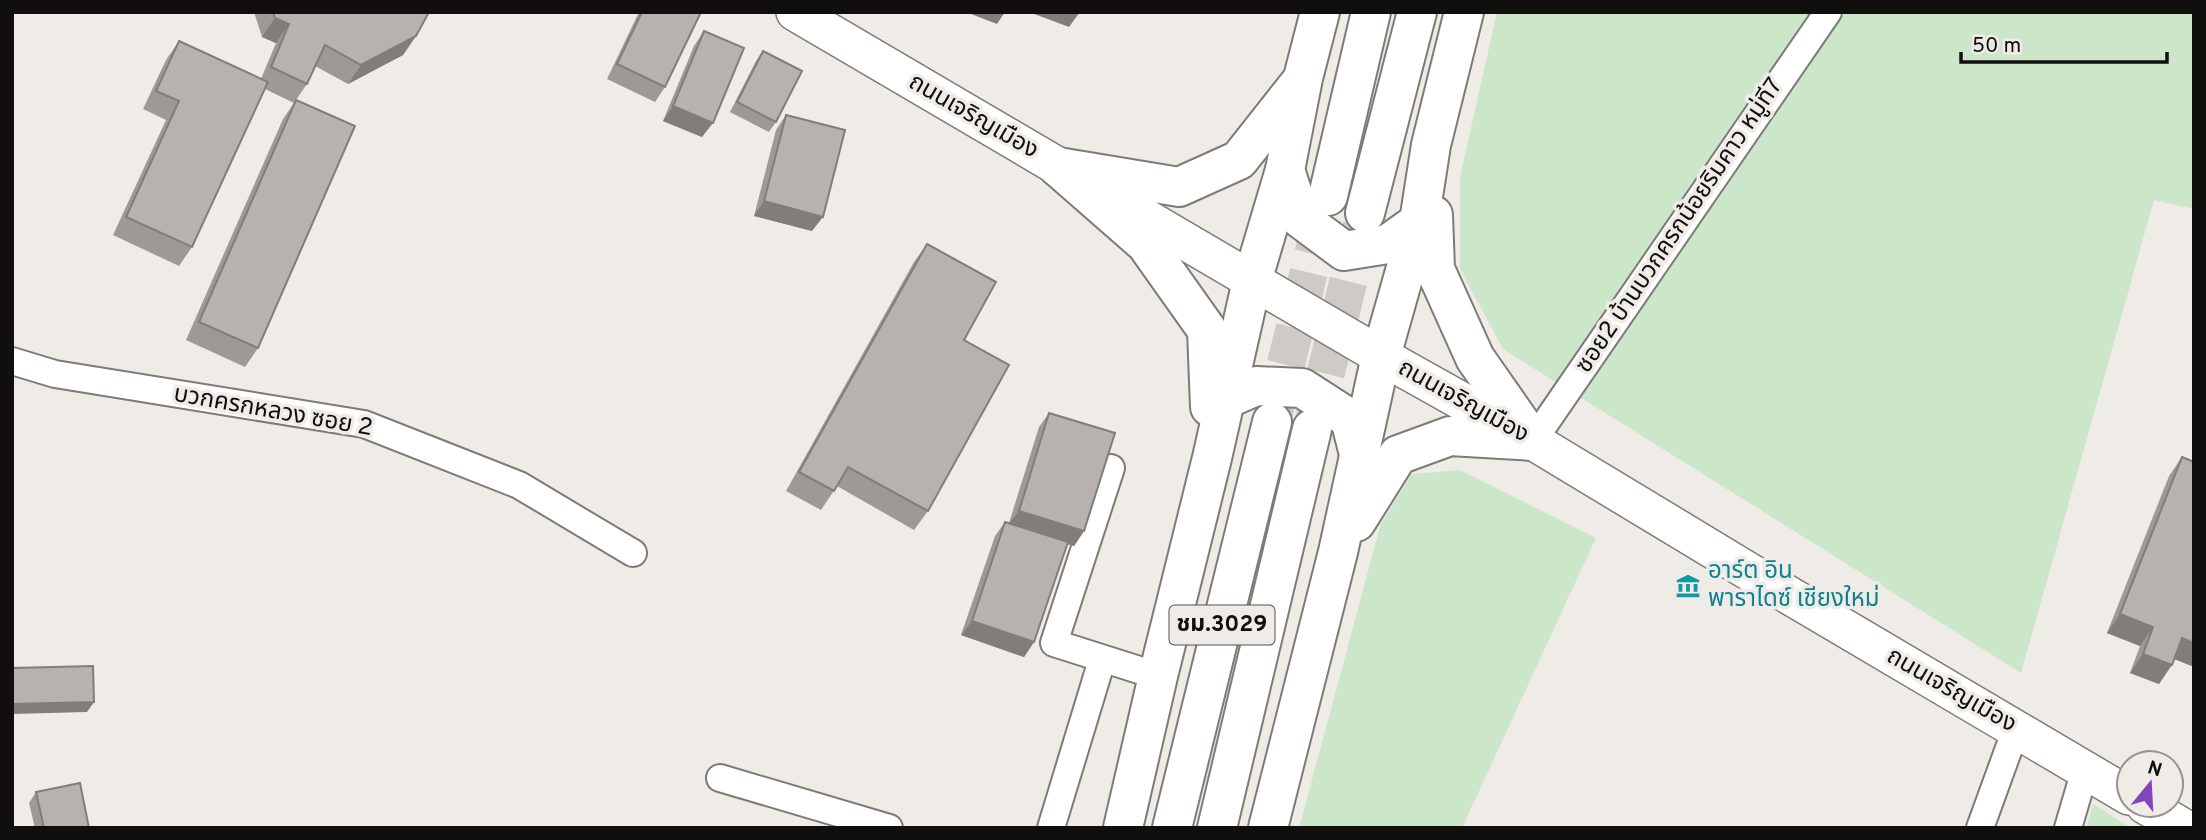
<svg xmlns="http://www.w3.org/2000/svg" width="2206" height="840" viewBox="0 0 2206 840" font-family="Overpass,'Noto Sans Thai',sans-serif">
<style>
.green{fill:#cce6ca}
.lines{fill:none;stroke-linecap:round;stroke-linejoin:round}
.primary-tunnel{stroke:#cecbc7;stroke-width:38;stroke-dasharray:38 19;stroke-linecap:butt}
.minor-casing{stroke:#7e7b77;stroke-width:30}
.secondary-casing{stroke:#7e7b77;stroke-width:40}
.primary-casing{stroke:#7e7b77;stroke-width:42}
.minor{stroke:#fff;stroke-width:26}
.secondary{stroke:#fff;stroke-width:37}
.primary{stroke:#fff;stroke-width:38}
.wall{fill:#9d9997}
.shaded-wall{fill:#807d7b}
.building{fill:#b7b2b0;stroke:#807d7b;stroke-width:2}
.labels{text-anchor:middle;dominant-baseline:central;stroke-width:7;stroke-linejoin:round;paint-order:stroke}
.shield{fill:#efece8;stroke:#53514f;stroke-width:2}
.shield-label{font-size:23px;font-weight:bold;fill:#100f0e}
.street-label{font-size:24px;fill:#100f0e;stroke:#efece8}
.culture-label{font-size:24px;fill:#0d838f;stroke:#efece8;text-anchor:start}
</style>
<rect width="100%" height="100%" fill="#efece8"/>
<g class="green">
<polygon points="1497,12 2194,12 2194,209 2154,200 2021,673 1503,349 1460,269 1460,177"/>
<polygon points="1460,470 1596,538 1462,828 1299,828 1381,523 1412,474"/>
<polygon points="2093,804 2131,828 2086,828"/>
</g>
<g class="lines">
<g class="primary-tunnel">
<polyline points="1272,420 1326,203"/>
<polyline points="1312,429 1364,218"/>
</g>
<g class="minor-casing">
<g id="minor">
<polyline points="12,361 55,374 364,424 519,485 633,553"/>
<polyline points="1533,441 1828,12"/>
<polyline points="1111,468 1054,643 1158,676"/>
<polyline points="720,778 889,828"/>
<polyline points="1051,828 1102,660"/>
<polyline points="1980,828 2016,729"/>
<polyline points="2068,828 2085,770"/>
</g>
</g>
<g class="secondary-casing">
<g id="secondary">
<polyline points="795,12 1381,356 1533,441 1748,571 2129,796"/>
<polyline points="2145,805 2184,828"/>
</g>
</g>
<g class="primary-casing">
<g id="primary">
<polyline points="1058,167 1146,244 1207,330 1210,407"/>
<polyline points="1058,167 1179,187 1239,160 1299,84"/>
<polyline points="1285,170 1301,219 1344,251 1388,244 1419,222"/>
<polyline points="1328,196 1371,12"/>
<polyline points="1365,213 1417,12"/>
<polyline points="1433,215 1435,269 1475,358 1533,441"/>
<polyline points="1226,399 1256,386 1302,388 1350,419 1360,458"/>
<polyline points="1356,522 1398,455 1450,436 1533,441"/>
<polyline points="1123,828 1158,676 1212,458 1252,281 1285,170 1303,78 1320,12"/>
<polyline points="1172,828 1272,422"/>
<polyline points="1217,828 1312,429"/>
<polyline points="1268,828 1338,552 1381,356 1419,222 1431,145 1464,12"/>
</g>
</g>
<use href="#minor" class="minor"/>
<use href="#secondary" class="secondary"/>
<use href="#primary" class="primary"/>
</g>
<g class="wall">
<polygon points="254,12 429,12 416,36 403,55 348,84 315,66 307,84 296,100 258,348 245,367 186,340 283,119 294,103 265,89 192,247 179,266 113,235 166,120 143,109 166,60 179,41 261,79 276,43 262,37"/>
<polygon points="639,12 701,12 665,87 655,102 607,79"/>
<polygon points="704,31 702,137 663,121 694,46"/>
<polygon points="763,51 776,122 769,132 730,112 756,61"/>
<polygon points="786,115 812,231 754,216 776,130"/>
<polygon points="927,244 964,340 928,511 914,530 837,486 821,510 786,491 914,262"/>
<polygon points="1049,413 1084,531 1074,546 1067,544 1034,642 1024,657 961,635 995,536 1005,522 1009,523 1039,427"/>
<polygon points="2182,457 2174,659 2159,684 2130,673 2140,646 2107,633 2169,476"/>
<polygon points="36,792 89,828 35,828 29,803"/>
</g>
<g class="shaded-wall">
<polygon points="966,12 1005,12 997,24"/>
<polygon points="1029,12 1080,12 1069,27"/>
<polygon points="275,18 289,24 276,43 262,37"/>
<polygon points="416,36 403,55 348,84 361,65"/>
<polygon points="673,106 713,123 702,137 663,121"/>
<polygon points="764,201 823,217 812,231 754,216"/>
<polygon points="1019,511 1084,531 1074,546 1008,525"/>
<polygon points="2120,614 2153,627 2140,646 2107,633"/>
<polygon points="972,621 1034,642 1024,657 961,635"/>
<polygon points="2182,638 2194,643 2194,667 2169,657"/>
<polygon points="2143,654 2172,665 2159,684 2130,673"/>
<polygon points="94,702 87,712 12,714 12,704"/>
</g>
<g class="building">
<polygon points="273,12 429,12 416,36 361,65 325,45 307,84 271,67 289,24 275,18"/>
<polygon points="642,12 701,12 665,87 617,64"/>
<polygon points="704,31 744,48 713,123 673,106"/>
<polygon points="179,41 268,82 192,247 126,217 179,101 156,91"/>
<polygon points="763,51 802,71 776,122 737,102"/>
<polygon points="296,100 355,126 258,348 199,322"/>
<polygon points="786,115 845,130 823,217 764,201"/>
<polygon points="927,244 996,282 964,340 1009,365 928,511 848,467 834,491 799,472"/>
<polygon points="1049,413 1115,433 1084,531 1019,511"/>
<polygon points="2182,457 2194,462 2194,643 2182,638 2172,665 2143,654 2153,627 2120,614"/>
<polygon points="1005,522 1068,542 1034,642 972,621"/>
<polygon points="93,666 94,702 12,704 12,668"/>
<polygon points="80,783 89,828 44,828 36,792"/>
</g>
<defs>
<g id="museum-bare" transform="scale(1.89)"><path d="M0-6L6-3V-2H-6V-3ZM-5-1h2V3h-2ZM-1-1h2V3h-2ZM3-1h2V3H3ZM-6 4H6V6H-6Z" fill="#0f9aa8" stroke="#efece8" stroke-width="2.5" paint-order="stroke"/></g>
</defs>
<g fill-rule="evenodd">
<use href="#museum-bare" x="1688" y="586"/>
</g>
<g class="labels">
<rect class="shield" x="1169.5" y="605.5" width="105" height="39" rx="5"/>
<g class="shield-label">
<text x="1222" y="625">ชม.3029</text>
</g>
<g class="street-label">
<text transform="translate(973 117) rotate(30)">ถนนเจริญเมือง</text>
<text transform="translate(1680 226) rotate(-56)">ซอย2 บ้านบวกครกน้อยริมคาว หมู่ที7</text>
<text transform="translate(1463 402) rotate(29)">ถนนเจริญเมือง</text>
<text transform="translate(273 412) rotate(10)">บวกครกหลวง ซอย 2</text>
<text transform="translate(1951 691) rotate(30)">ถนนเจริญเมือง</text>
</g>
<g class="culture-label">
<text x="1708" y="572">อาร์ต อิน<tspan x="1708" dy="28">พาราไดซ์ เชียงใหม่</tspan></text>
</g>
</g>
<rect width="2206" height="840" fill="none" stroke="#100f0e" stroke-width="28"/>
<g transform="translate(2150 784) rotate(18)"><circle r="33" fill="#efece8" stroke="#969491" stroke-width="2"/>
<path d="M0-5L12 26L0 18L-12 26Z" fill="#8345ba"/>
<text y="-10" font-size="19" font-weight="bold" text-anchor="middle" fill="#100f0e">N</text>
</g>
<path d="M1961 52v10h206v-10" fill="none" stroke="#100f0e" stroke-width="3.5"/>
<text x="1972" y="52" font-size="21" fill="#100f0e" stroke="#efece8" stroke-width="5" paint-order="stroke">50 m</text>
</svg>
